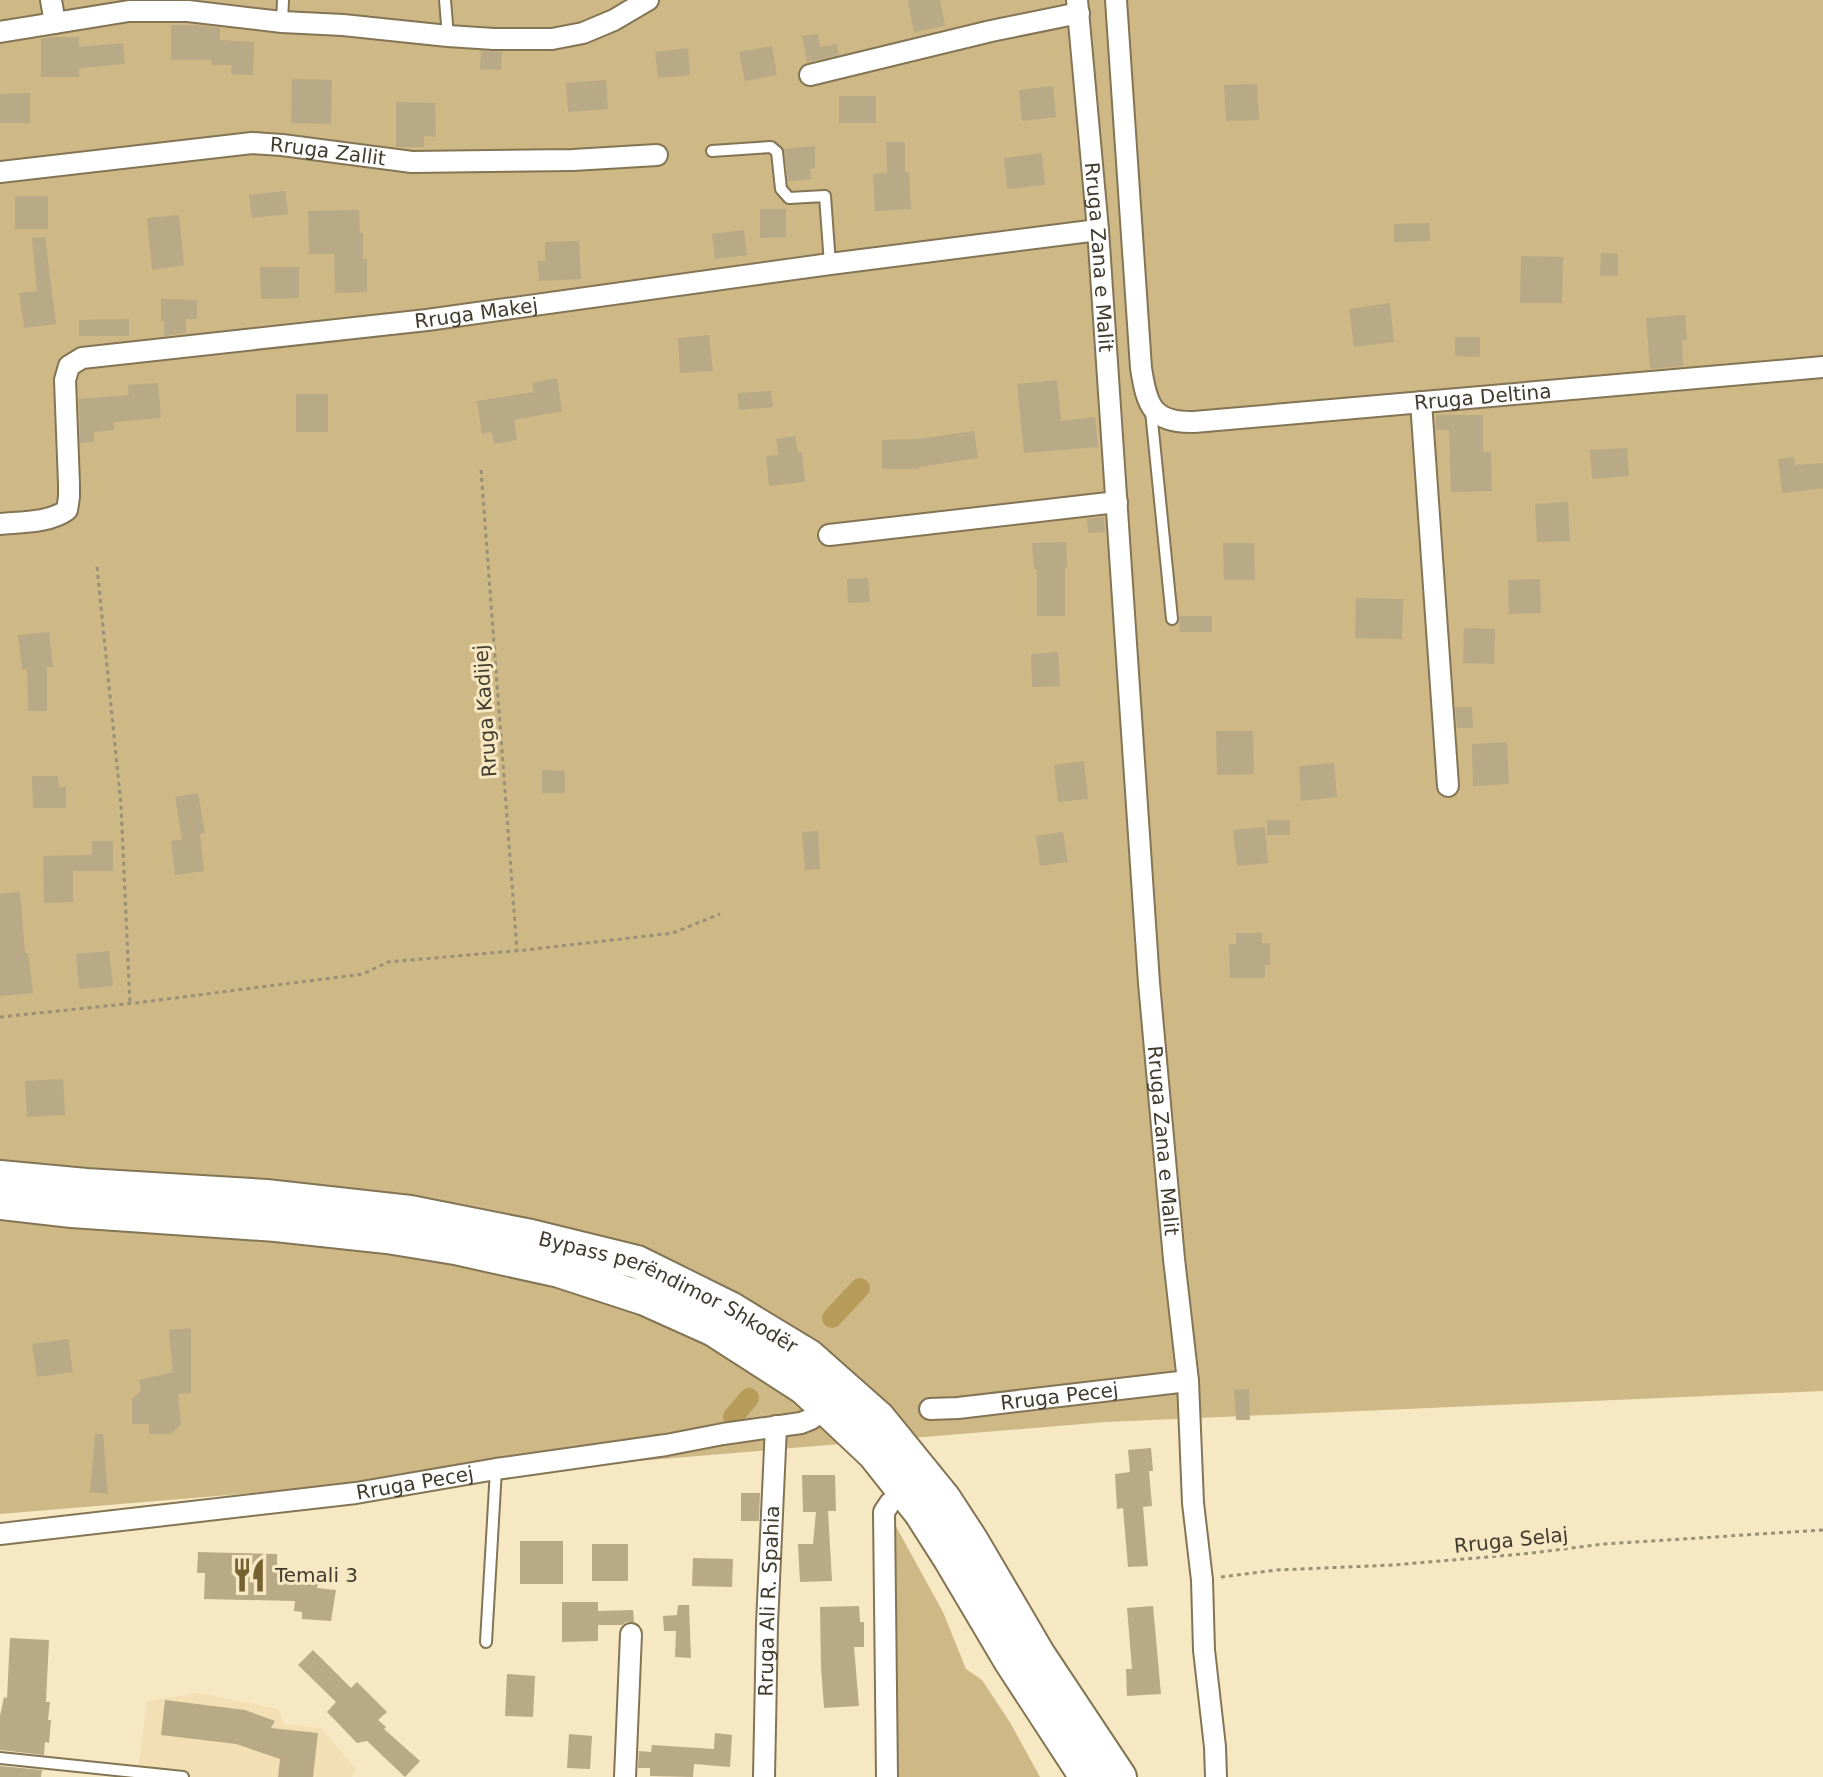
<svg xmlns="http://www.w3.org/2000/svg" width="1823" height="1777" viewBox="0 0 1823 1777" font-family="'DejaVu Sans',sans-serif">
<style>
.built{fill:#f2dfb4}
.green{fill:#ceb886}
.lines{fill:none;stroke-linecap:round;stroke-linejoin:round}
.canal{stroke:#b79c59;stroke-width:20}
.building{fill:#b8a987}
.service-casing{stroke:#837554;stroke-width:14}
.minor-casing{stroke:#837554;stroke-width:24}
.trunk-casing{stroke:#837554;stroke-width:36}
.path{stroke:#9a8f77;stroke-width:3;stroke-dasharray:4 4;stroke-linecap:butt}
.service{stroke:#fff;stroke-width:10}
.minor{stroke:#fff;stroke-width:20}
.trunk{stroke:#fff;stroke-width:32}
.labels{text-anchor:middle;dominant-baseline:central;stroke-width:6;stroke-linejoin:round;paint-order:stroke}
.street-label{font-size:20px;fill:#413b2d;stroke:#f7e8c4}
.poi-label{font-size:20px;fill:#413b2d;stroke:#f7e8c4;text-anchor:start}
</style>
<rect width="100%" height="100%" fill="#f7e8c4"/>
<polygon class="built" points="198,1693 278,1709 284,1724 321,1728 356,1769 352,1777 137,1777 147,1701"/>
<g class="green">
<polygon points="0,0 1823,0 1823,1391 1106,1422 0,1514"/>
<polygon points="893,1521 943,1612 966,1669 982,1680 1011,1724 1040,1777 889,1777"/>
</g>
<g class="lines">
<g class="canal">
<polyline points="832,1318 860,1288"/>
<polyline points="733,1417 749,1398"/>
</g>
</g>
<g class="building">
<polygon points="908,0 940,0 945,26 914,32"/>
<polygon points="171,25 197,25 220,28 220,40 254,42 253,75 231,74 232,65 211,65 211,60 171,60"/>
<polygon points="818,34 820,47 837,44 839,55 807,62 802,36"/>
<polygon points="49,37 79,37 79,47 123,43 125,64 79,68 79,77 41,77 41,39"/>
<polygon points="772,46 777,75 745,81 739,52"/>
<polygon points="688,48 690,75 658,78 655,52"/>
<polygon points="481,51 502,52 501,70 480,69"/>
<polygon points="292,79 332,80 331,124 291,123"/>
<polygon points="606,80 608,109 568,112 566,83"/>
<polygon points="1257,84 1259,120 1226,121 1224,85"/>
<polygon points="1053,86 1056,117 1022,121 1019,90"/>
<polygon points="30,93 30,123 0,123 0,94"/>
<rect x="839" y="96" width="37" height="27"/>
<polygon points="396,102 435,103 436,137 424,136 424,147 396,147"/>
<polygon points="886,142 905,142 905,172 909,172 911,209 875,211 873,174 887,173"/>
<polygon points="815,146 815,168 810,169 811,179 788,181 784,149"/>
<polygon points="1042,153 1045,185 1007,189 1004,158"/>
<polygon points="285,191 288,214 252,218 249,195"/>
<rect x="15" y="196" width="33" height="33"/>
<polygon points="760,209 786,209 786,237 760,238"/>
<polygon points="359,210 360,233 363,232 363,259 367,259 367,292 335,293 334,254 309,254 308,211"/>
<polygon points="179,215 184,265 152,270 147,218"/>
<polygon points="1429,223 1430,241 1394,242 1394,224"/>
<polygon points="744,230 747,255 715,259 712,234"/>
<polygon points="45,237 56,324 24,328 19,293 37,291 32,238"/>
<polygon points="579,241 581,279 539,281 538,261 545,261 545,242"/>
<polygon points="1601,253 1618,254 1618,276 1600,276"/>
<polygon points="1521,256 1563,257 1562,303 1520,303"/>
<polygon points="260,267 299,267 299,298 261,299"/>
<polygon points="161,299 197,300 197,319 186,319 186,333 164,336 164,321 161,321"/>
<polygon points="1390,303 1394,342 1354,347 1349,309"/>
<polygon points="1685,315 1687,340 1682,340 1683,366 1650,369 1646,318"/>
<polygon points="129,319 129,336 79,336 79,320"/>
<polygon points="709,335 713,371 680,373 678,338"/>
<polygon points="1455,337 1480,337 1480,357 1455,356"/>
<polygon points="557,378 562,411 514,420 517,440 494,444 492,432 482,434 477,401 534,392 532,383"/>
<polygon points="1057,380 1061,421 1095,417 1098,447 1024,453 1017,384"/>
<polygon points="158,383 161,418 114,422 114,430 94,432 94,442 80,443 79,399 129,395 128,385"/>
<polygon points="771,391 773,407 739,410 738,393"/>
<rect x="296" y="394" width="32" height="38"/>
<polygon points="1436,415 1483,415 1483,452 1491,452 1492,491 1451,492 1449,430 1436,430"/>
<polygon points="974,431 978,458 919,467 919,469 882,469 882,440 919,439"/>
<polygon points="795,436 798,453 802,452 805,482 769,486 766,456 779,455 776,439"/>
<polygon points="1627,448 1629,476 1592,479 1590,450"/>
<polygon points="1794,457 1795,465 1823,463 1823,488 1782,493 1778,459"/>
<polygon points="1568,502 1570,541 1537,542 1535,504"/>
<polygon points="1104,517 1105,532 1088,533 1087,519"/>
<polygon points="1066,542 1067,568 1065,568 1065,616 1037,616 1037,569 1034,569 1032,543"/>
<polygon points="1223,543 1254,543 1255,580 1224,580"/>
<polygon points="868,578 870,602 848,603 847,579"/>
<polygon points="1540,579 1541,613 1509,614 1508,580"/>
<polygon points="1356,598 1403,599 1402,639 1355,638"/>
<polygon points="1180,616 1212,616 1212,632 1179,632"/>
<polygon points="1464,628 1495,629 1494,664 1463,663"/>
<polygon points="49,632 53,667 47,667 47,711 28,711 27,669 22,670 18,635"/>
<polygon points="1058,652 1060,686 1032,687 1031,654"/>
<polygon points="1455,707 1472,707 1473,728 1457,728"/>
<polygon points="1216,731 1253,731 1254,774 1217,775"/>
<polygon points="1507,742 1509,784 1473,786 1472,744"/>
<polygon points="1084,761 1088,799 1058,802 1054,765"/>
<polygon points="1334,763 1337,797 1301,801 1299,766"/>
<polygon points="542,770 565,771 565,793 542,793"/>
<polygon points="32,776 58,776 59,787 66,787 66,808 33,808"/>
<polygon points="198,793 205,833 200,834 204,871 175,875 171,841 182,840 175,797"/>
<rect x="1267" y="820" width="23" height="15"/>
<polygon points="1265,827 1268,863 1237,866 1233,830"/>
<polygon points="818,831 820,869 805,870 802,832"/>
<polygon points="1063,832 1068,862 1040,866 1036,836"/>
<polygon points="92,841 113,841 113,871 73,871 73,902 44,903 43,856 92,855"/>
<polygon points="20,892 25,953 28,953 33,993 0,996 0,894"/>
<polygon points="1236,933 1262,933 1262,943 1270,943 1270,965 1265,965 1265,978 1230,978 1229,944 1236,944"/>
<polygon points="109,951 113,986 79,989 76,954"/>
<polygon points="63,1079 65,1115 27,1117 25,1081"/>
<polygon points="191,1328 191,1393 178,1394 181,1424 171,1434 149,1434 149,1424 132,1424 132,1399 141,1391 139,1380 173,1372 169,1330"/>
<polygon points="68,1339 73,1372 37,1377 32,1344"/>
<polygon points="1249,1389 1250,1420 1236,1420 1234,1390"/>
<polygon points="95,1434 103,1434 108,1494 90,1492"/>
<polygon points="1151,1448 1153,1471 1149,1471 1152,1506 1143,1507 1148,1566 1128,1567 1123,1508 1117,1509 1115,1474 1130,1472 1128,1450"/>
<polygon points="802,1475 835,1475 836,1511 828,1511 832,1581 800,1582 798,1544 813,1544 816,1512 803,1512"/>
<polygon points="741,1493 760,1493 759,1521 741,1521"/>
<rect x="520" y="1541" width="43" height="43"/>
<rect x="592" y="1544" width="36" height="37"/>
<polygon points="198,1552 277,1554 277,1580 318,1584 317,1588 336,1590 331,1621 302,1619 302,1612 294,1611 295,1601 204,1599 205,1573 197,1573"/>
<polygon points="693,1558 733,1559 732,1587 692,1586"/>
<polygon points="562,1602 598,1602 598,1611 633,1610 634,1622 626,1622 622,1625 598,1625 598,1641 562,1642"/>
<polygon points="678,1605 689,1605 691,1658 675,1657 676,1631 664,1631 663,1616 677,1615"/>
<polygon points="859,1606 860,1622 864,1622 864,1647 854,1647 859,1706 824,1708 821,1667 820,1607"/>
<polygon points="1153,1606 1161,1694 1127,1696 1126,1669 1132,1669 1127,1608"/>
<polygon points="10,1638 49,1640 46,1702 50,1702 48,1720 51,1720 49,1743 45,1742 44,1755 0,1750 0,1716 4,1697 7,1698"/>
<polygon points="313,1650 351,1688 357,1682 387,1712 378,1720 386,1727 384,1729 420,1761 405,1777 367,1741 357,1743 327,1712 336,1702 298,1665"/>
<polygon points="507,1674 535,1676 533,1717 505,1716"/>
<polygon points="165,1700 245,1710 275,1721 271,1728 318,1733 313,1777 278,1777 280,1759 236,1744 161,1735"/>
<polygon points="715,1733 732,1735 730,1767 694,1764 693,1777 650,1776 650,1768 638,1768 639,1751 651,1752 652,1745 714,1749"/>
<polygon points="569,1734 592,1736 590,1769 567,1768"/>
<polygon points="0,1766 42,1770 41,1777 0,1777"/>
</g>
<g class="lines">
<g class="service-casing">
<g id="service">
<polyline points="445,0 448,36"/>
<polyline points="282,22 283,0"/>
<polyline points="712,151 771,147 777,152 781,189 789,198 825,196 830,264"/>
<polyline points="1151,411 1172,619"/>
<polyline points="486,1642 496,1469"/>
<polyline points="0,1758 183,1777"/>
</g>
</g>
<g class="minor-casing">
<g id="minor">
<polyline points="51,0 55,23"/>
<path id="s1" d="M1077,0L1098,230L1149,983L1174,1259L1188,1381L1193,1503L1202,1580L1204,1650L1215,1747L1216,1777"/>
<path id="s2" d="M1116,0L1141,368C1147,406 1152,423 1194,422L1823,367"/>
<polyline points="0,32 129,11 188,11 282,22 343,25 448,36 494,39 552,39 583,33 614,20 648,0"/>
<polyline points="810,75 991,31 1079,13"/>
<path id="s3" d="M0,172L252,143L282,145L412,162L573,160L657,155"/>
<polyline points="1421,402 1448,786"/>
<path id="s4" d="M0,524C21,522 49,523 67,510L69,497V484L65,380L69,366L82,358L427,320L830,264L1098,230"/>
<polyline points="829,535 1117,502"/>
<path id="s5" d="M930,1409L958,1408L1188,1381"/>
<path id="s6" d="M0,1534L356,1493L496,1469L666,1445L723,1434L801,1423L811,1419L825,1408"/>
<polyline points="625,1777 631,1634"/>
<path id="s7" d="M764,1777L767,1624L776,1426"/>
<polyline points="887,1777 884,1512 890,1503 904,1492"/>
</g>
</g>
<g class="trunk-casing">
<g id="trunk">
<path id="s8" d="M0,1177L86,1185L266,1196L410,1212L531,1236L637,1262L730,1308L809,1356L879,1418L944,1498L972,1541L1039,1655L1120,1777"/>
<polyline points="0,1203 72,1211 276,1225 387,1237 455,1248 559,1271 645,1299 714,1330 804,1388 874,1454 920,1512 950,1559 1011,1662 1086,1777"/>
</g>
</g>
<g class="path">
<polyline points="481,470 517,951"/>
<polyline points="97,567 121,805 130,1004"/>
<polyline points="0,1017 135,1003 363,974 388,962 525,950 673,933 720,914"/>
<polyline points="1221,1577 1277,1570 1393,1565 1523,1554 1604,1544 1823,1530"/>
</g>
<use href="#service" class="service"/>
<use href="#minor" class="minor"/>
<use href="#trunk" class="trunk"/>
</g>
<defs>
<g id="restaurant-bare" transform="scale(2.76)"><path d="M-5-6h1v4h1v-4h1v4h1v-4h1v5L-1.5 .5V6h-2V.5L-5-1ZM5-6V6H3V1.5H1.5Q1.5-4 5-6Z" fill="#766130" stroke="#f7e8c4" stroke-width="2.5" paint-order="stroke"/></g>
</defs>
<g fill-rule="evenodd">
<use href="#restaurant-bare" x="249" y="1575"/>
</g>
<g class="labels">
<g class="street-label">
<text stroke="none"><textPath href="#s3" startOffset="330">Rruga Zallit</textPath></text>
<text stroke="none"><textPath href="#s1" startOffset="258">Rruga Zana e Malit</textPath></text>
<text stroke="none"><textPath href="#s4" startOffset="626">Rruga Makej</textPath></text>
<text stroke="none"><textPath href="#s2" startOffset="746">Rruga Deltina</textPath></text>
<text transform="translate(485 711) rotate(-94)">Rruga Kadijej</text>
<text stroke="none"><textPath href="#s1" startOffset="1144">Rruga Zana e Malit</textPath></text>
<text stroke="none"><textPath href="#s8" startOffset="684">Bypass perëndimor Shkodër</textPath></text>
<text stroke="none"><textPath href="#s5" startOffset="130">Rruga Pecej</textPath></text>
<text stroke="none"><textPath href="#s6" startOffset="418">Rruga Pecej</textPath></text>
<text transform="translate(1511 1540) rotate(-6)">Rruga Selaj</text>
<text stroke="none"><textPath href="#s7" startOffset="176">Rruga Ali R. Spahia</textPath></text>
</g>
<g class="poi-label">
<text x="275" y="1575">Temali 3</text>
</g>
</g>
</svg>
